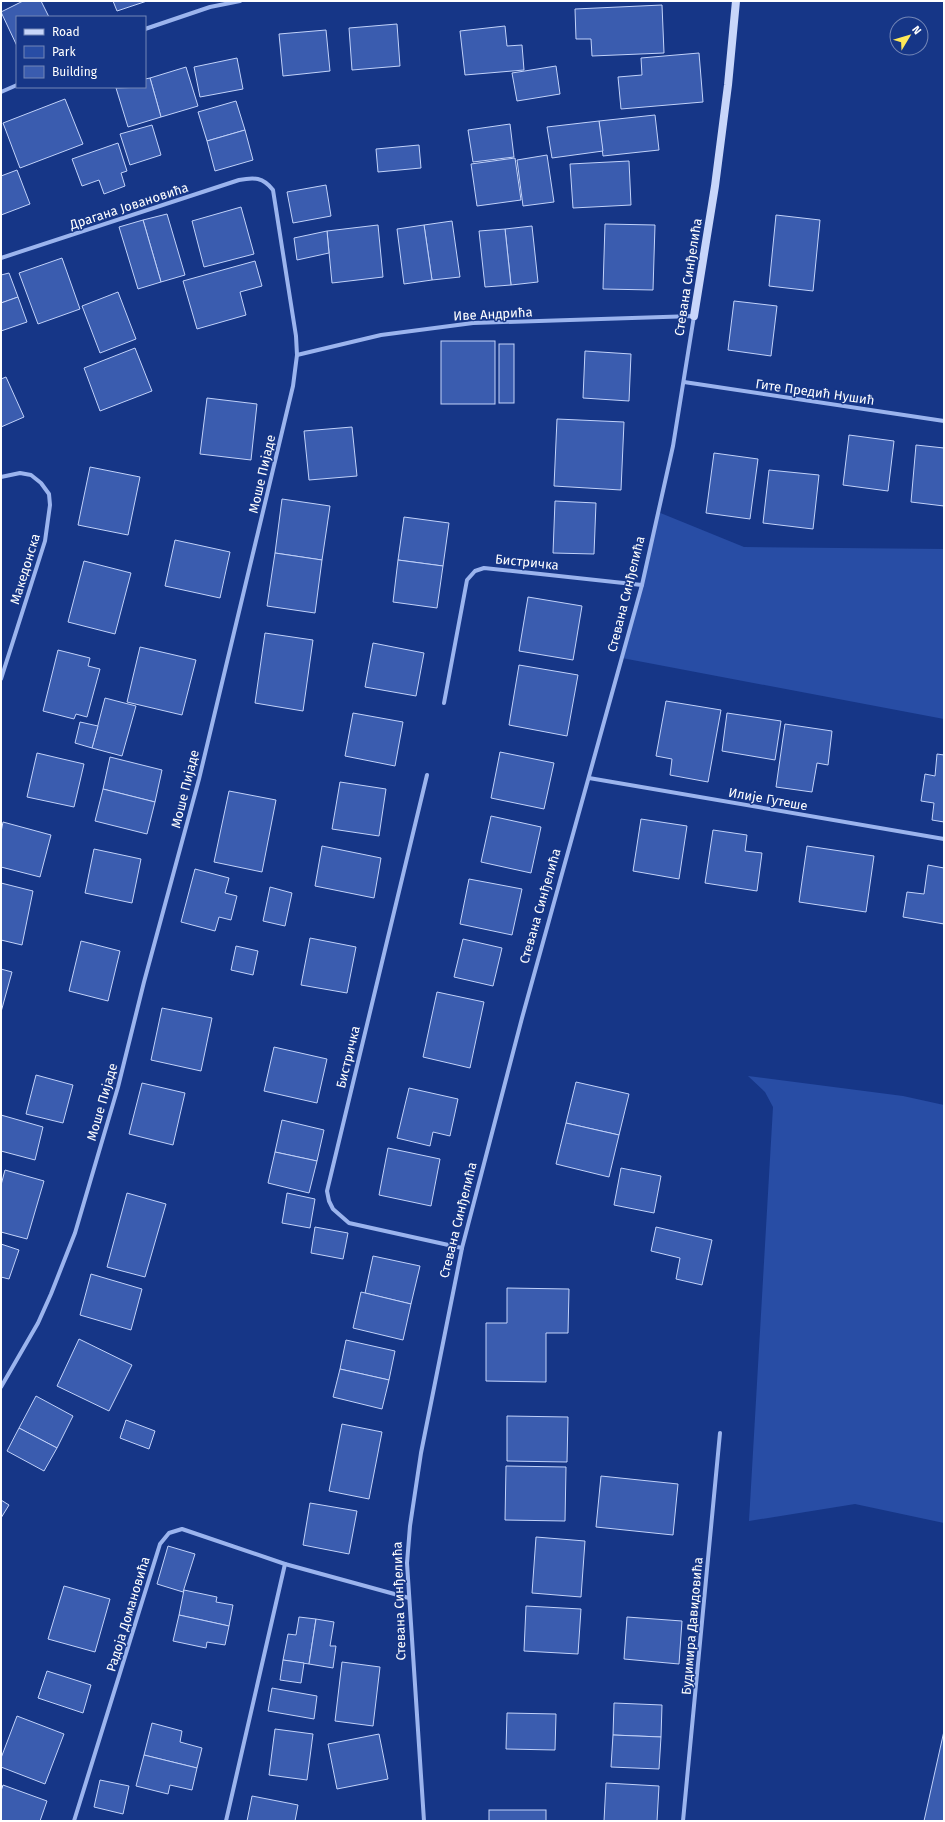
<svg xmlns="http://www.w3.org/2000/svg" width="945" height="1822" viewBox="0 0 945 1822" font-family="'Fira Sans',sans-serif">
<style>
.green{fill:#284da5}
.building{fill:#3a5caf;stroke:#c1d2fa}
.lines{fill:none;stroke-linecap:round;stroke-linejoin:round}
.street{stroke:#9bb4ee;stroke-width:4}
.secondary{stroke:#c8d6fa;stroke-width:8}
.labels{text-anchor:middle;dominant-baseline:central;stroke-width:3;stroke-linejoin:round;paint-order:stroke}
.street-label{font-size:13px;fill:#fff;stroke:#163687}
</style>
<rect width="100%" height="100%" fill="#163687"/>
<g class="green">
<polygon points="658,512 744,547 944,549 944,719 622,658"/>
<polygon points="748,1076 903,1096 944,1105 944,1523 855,1504 749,1521 773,1107 765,1092"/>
</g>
<g class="building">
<polygon points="23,1 41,1 49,17 17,17 17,46 1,12"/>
<polygon points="113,1 147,1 117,11"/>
<polygon points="662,5 664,53 592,56 591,39 576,39 575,9"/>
<polygon points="397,24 400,66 352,70 349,28"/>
<polygon points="505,26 507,46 522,45 524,70 465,75 460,31"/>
<polygon points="326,30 330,71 283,76 279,34"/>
<polygon points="699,53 703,102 621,109 618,77 642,75 641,58"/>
<polygon points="237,58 243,89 200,97 194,67"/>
<polygon points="556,66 560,94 517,101 512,73"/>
<polygon points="186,67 198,106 161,117 150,78"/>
<polygon points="150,78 161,117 128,127 116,88 145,87 145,79"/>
<polygon points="65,99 83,144 20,168 3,123"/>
<polygon points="236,101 245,130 207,141 198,112"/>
<polygon points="655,115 659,150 603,156 599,121"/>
<polygon points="599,121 603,151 552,158 547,127"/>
<polygon points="510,124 514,157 473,162 468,130"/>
<polygon points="152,125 161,155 130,165 120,134"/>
<polygon points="245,130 253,160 215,171 207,141"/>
<polygon points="118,143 127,171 121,173 125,186 104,194 99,180 82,186 72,159"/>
<polygon points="419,145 421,168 378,172 376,149"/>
<polygon points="547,155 554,202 523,206 517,160"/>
<polygon points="515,158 521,200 477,206 471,164"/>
<polygon points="629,161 631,205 573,208 570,164"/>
<polygon points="17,170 30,204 1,215 1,176"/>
<polygon points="326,185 331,216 293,223 287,192"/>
<polygon points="241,207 254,254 204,267 192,221"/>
<polygon points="167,214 185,275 161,282 143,220"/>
<polygon points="776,215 820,220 813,291 769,286"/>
<polygon points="143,220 161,282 138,289 119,227"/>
<polygon points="452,221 460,277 432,280 424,225"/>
<polygon points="605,224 655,225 653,290 603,289"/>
<polygon points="378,225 383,277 332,283 327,231"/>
<polygon points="424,225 432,280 404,284 397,229"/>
<polygon points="532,226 538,282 511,285 505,229"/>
<polygon points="505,229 511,285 485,287 479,231"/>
<polygon points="327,231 329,253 297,260 294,238"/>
<polygon points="62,258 80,309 38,324 19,273"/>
<polygon points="255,261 262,286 240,292 246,315 197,329 183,281"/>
<polygon points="9,273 18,297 1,303 1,275"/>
<polygon points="118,292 136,339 100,353 82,306"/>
<polygon points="18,297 27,322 1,331 1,303"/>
<polygon points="734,301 777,306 771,356 728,350"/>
<rect x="441" y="341" width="54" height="63"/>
<rect x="499" y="344" width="15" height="59"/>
<polygon points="135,348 152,391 100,411 84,368"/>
<polygon points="585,351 631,354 629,401 583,398"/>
<polygon points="6,377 24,417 1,427 1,379"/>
<polygon points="207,398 257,404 251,460 200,454"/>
<polygon points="557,419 624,422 621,490 554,486"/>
<polygon points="352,427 357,476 309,480 304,431"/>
<polygon points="849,435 894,441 888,491 843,485"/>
<polygon points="916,445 944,448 944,506 911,502"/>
<polygon points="714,453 758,459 750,519 706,513"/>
<polygon points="90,467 140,477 128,535 78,525"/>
<polygon points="769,470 819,475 813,529 763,523"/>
<polygon points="282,499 330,506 322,560 275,553"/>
<polygon points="555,501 596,503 594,554 553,553"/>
<polygon points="404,517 449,523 443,566 398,560"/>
<polygon points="175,540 230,552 220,598 165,586"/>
<polygon points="275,553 322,560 315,613 267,606"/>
<polygon points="398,560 443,566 437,608 393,602"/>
<polygon points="84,561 131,573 115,634 68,622"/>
<polygon points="528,597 582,606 573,660 519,651"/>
<polygon points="265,633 313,640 303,711 255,703"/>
<polygon points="373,643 424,653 416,696 365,687"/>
<polygon points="140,647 196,660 182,715 127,702"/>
<polygon points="58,650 90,658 88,666 100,669 87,717 76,714 74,719 43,711"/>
<polygon points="519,665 578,675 567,736 509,725"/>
<polygon points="105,698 136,706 122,756 92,748"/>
<polygon points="666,701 721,710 708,782 670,775 672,759 656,756"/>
<polygon points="353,713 403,722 395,766 345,756"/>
<polygon points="727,713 781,721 775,760 722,751"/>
<polygon points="80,722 98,726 92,748 75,743"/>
<polygon points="785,724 832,731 828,765 817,763 812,792 776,787"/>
<polygon points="500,752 554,763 544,809 491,798"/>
<polygon points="37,753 84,764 74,807 27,797"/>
<polygon points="937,754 944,755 944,822 932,820 934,803 921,801 925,774 935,776"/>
<polygon points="110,757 162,770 155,802 103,789"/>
<polygon points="340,782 386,789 379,836 332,829"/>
<polygon points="103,789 155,802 147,834 95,821"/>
<polygon points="229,791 276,800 262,872 214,862"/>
<polygon points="491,816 541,827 531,873 481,862"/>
<polygon points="641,819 687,826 679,879 633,871"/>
<polygon points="3,822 51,835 40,877 1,867 1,832"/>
<polygon points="713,830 747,835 745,851 762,853 757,891 705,883"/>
<polygon points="322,846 381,858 374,898 315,886"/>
<polygon points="807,846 874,856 866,912 799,902"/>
<polygon points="94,849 141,859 132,903 85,893"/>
<polygon points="928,865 944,868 944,924 903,917 907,892 924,894"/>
<polygon points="195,869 229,878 225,893 237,896 231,920 219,917 215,931 181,922"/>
<polygon points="469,879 522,889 512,935 460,924"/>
<polygon points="1,883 33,891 22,945 1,940"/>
<polygon points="270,887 292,893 285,926 263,921"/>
<polygon points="310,938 356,947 347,993 301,985"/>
<polygon points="463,939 502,948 493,986 454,977"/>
<polygon points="81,941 120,951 108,1001 69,991"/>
<polygon points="236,946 258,951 253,975 231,970"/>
<polygon points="1,969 12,972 1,1012"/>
<polygon points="437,992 484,1002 470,1068 423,1057"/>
<polygon points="162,1008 212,1018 201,1071 151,1060"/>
<polygon points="274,1047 327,1059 317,1103 264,1091"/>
<polygon points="36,1075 73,1085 63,1123 26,1114"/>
<polygon points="576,1082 629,1094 619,1135 566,1123"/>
<polygon points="142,1083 185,1093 173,1145 129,1134"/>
<polygon points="409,1088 458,1099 450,1136 433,1132 430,1146 397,1138"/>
<polygon points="1,1115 43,1127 35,1160 1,1151"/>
<polygon points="282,1120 324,1130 317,1161 275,1152"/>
<polygon points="566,1123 619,1135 609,1177 556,1164"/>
<polygon points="388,1148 440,1159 431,1206 379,1195"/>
<polygon points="275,1152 317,1161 309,1193 268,1183"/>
<polygon points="621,1168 661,1176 654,1213 614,1205"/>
<polygon points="5,1170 44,1181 27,1239 1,1232 1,1185"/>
<polygon points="127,1193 166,1204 145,1277 107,1267"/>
<polygon points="287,1193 315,1199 310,1228 282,1223"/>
<polygon points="315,1227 348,1233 343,1259 311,1253"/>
<polygon points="656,1227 712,1240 702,1285 676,1279 680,1258 651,1251"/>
<polygon points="1,1244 19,1250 9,1279 1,1277"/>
<polygon points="373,1256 420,1266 411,1304 365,1293"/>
<polygon points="91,1274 142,1289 131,1330 80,1315"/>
<polygon points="507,1288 569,1289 568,1333 546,1333 546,1382 486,1381 486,1323 507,1323"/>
<polygon points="361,1292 411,1304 403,1340 353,1328"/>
<polygon points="79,1339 132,1365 109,1411 57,1386"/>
<polygon points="346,1340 395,1351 389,1380 340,1369"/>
<polygon points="340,1369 389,1380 382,1409 333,1397"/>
<polygon points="36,1396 73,1416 57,1448 19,1428"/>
<polygon points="507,1416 568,1417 567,1462 507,1461"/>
<polygon points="126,1420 155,1431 149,1449 120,1438"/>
<polygon points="342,1424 382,1432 369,1499 329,1491"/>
<polygon points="19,1428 57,1448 44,1471 7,1451"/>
<polygon points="506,1466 566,1467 565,1521 505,1520"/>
<polygon points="601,1476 678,1484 673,1535 596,1527"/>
<polygon points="1,1500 9,1505 1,1518"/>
<polygon points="310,1503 357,1511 349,1554 303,1545"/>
<polygon points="536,1537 585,1541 581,1597 532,1593"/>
<polygon points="168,1546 195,1554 183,1592 157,1584"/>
<polygon points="64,1586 110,1599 95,1652 48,1639"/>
<polygon points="184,1590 217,1597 216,1602 233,1605 229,1626 179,1615"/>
<polygon points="526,1606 581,1609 578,1654 524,1651"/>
<polygon points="179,1615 229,1626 225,1645 207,1642 206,1648 173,1641"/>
<polygon points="299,1617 316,1619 309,1664 283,1660 288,1634 296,1635"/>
<polygon points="627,1617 682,1621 679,1664 624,1659"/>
<polygon points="316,1619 334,1622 330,1646 336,1646 333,1668 309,1664"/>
<polygon points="283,1660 304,1663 301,1683 280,1680"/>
<polygon points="342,1662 380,1667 373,1726 335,1721"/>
<polygon points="47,1671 91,1685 83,1713 38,1698"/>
<polygon points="272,1688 317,1696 314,1719 268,1711"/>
<polygon points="614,1703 662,1705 661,1737 613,1735"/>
<polygon points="507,1713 556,1714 555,1750 506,1749"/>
<polygon points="17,1716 64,1734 45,1784 1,1767 1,1758"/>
<polygon points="152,1723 182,1731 180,1742 202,1748 197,1768 144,1755"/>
<polygon points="275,1729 313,1734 307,1780 269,1775"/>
<polygon points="944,1731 944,1821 924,1821"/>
<polygon points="379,1734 388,1779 337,1789 328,1744"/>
<polygon points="613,1735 661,1737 659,1769 611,1767"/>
<polygon points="144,1755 197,1768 192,1790 170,1785 168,1794 136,1786"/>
<polygon points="100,1780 129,1786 123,1814 94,1807"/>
<polygon points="606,1783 659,1786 657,1821 604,1821"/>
<polygon points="3,1785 47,1801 40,1821 1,1821 1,1791"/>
<polygon points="252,1796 298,1805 295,1821 247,1821"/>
<rect x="489" y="1810" width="57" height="11"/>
</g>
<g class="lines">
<g class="street">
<polyline points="145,29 210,7 240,1"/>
<polyline points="1,92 17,85"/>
<path d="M1,258L239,180C254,177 263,177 273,190L296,336L297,355L293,386L199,779L144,982L118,1087L75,1233L51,1294L38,1323L1,1387"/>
<polyline points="297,355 381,335 473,323 694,316 673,446 642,585 522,1018 462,1248 421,1453 410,1526 407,1563 424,1821"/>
<polyline points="684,382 944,421"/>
<polyline points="1,477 20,473 31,475 41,483 49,494 50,505 45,541 1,679"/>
<polyline points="444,703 467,580 475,571 484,568 642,585"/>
<polyline points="427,775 327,1191 329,1201 333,1209 349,1223 462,1248"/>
<polyline points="589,778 944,839"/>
<polyline points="74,1821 160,1544 169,1533 182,1529 285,1564 409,1598"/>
<polyline points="226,1821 285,1564"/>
<polyline points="683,1821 720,1433"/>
</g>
<polyline class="secondary" points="694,316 715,186 728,85 736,1"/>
</g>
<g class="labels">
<g class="street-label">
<text transform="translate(129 206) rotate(-18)">Драгана Јовановића</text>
<text transform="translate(688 277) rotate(-81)">Стевана Синђелића</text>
<text transform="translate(493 314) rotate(-3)">Иве Андрића</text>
<text transform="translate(815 392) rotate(8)">Гите Предић Нушић</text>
<text transform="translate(262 474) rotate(-77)">Моше Пијаде</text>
<text transform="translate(527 562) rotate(6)">Бистричка</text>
<text transform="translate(25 569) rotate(-73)">Македонска</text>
<text transform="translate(626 594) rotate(-76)">Стевана Синђелића</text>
<text transform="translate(185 789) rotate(-76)">Моше Пијаде</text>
<text transform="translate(768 799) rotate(10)">Илије Гутеше</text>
<text transform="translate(540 906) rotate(-74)">Стевана Синђелића</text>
<text transform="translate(348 1057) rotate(-76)">Бистричка</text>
<text transform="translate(102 1102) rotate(-74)">Моше Пијаде</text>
<text transform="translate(458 1220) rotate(-76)">Стевана Синђелића</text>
<text transform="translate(399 1601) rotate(-92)">Стевана Синђелића</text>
<text transform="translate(128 1614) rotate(-73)">Радоја Домановића</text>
<text transform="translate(692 1626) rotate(-85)">Будимира Давидовића</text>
</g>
</g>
<rect width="945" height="1822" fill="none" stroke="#ffffff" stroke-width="4"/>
<rect x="16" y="16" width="130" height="72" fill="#163687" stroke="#7386b7"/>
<rect x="24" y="29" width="20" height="6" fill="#c8d6fa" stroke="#7386b7"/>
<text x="52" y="36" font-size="12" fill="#ffffff">Road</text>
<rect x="24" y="46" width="20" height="12" fill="#284da5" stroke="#7386b7"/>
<text x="52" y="56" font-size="12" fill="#ffffff">Park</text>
<rect x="24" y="66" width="20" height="12" fill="#3a5caf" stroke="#7386b7"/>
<text x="52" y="76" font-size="12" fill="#ffffff">Building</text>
<g transform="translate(909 36) rotate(52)"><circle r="19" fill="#163687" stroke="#7386b7"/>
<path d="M0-3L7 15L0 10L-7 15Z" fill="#ffe958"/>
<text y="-6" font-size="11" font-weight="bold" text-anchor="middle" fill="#ffffff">N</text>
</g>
</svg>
